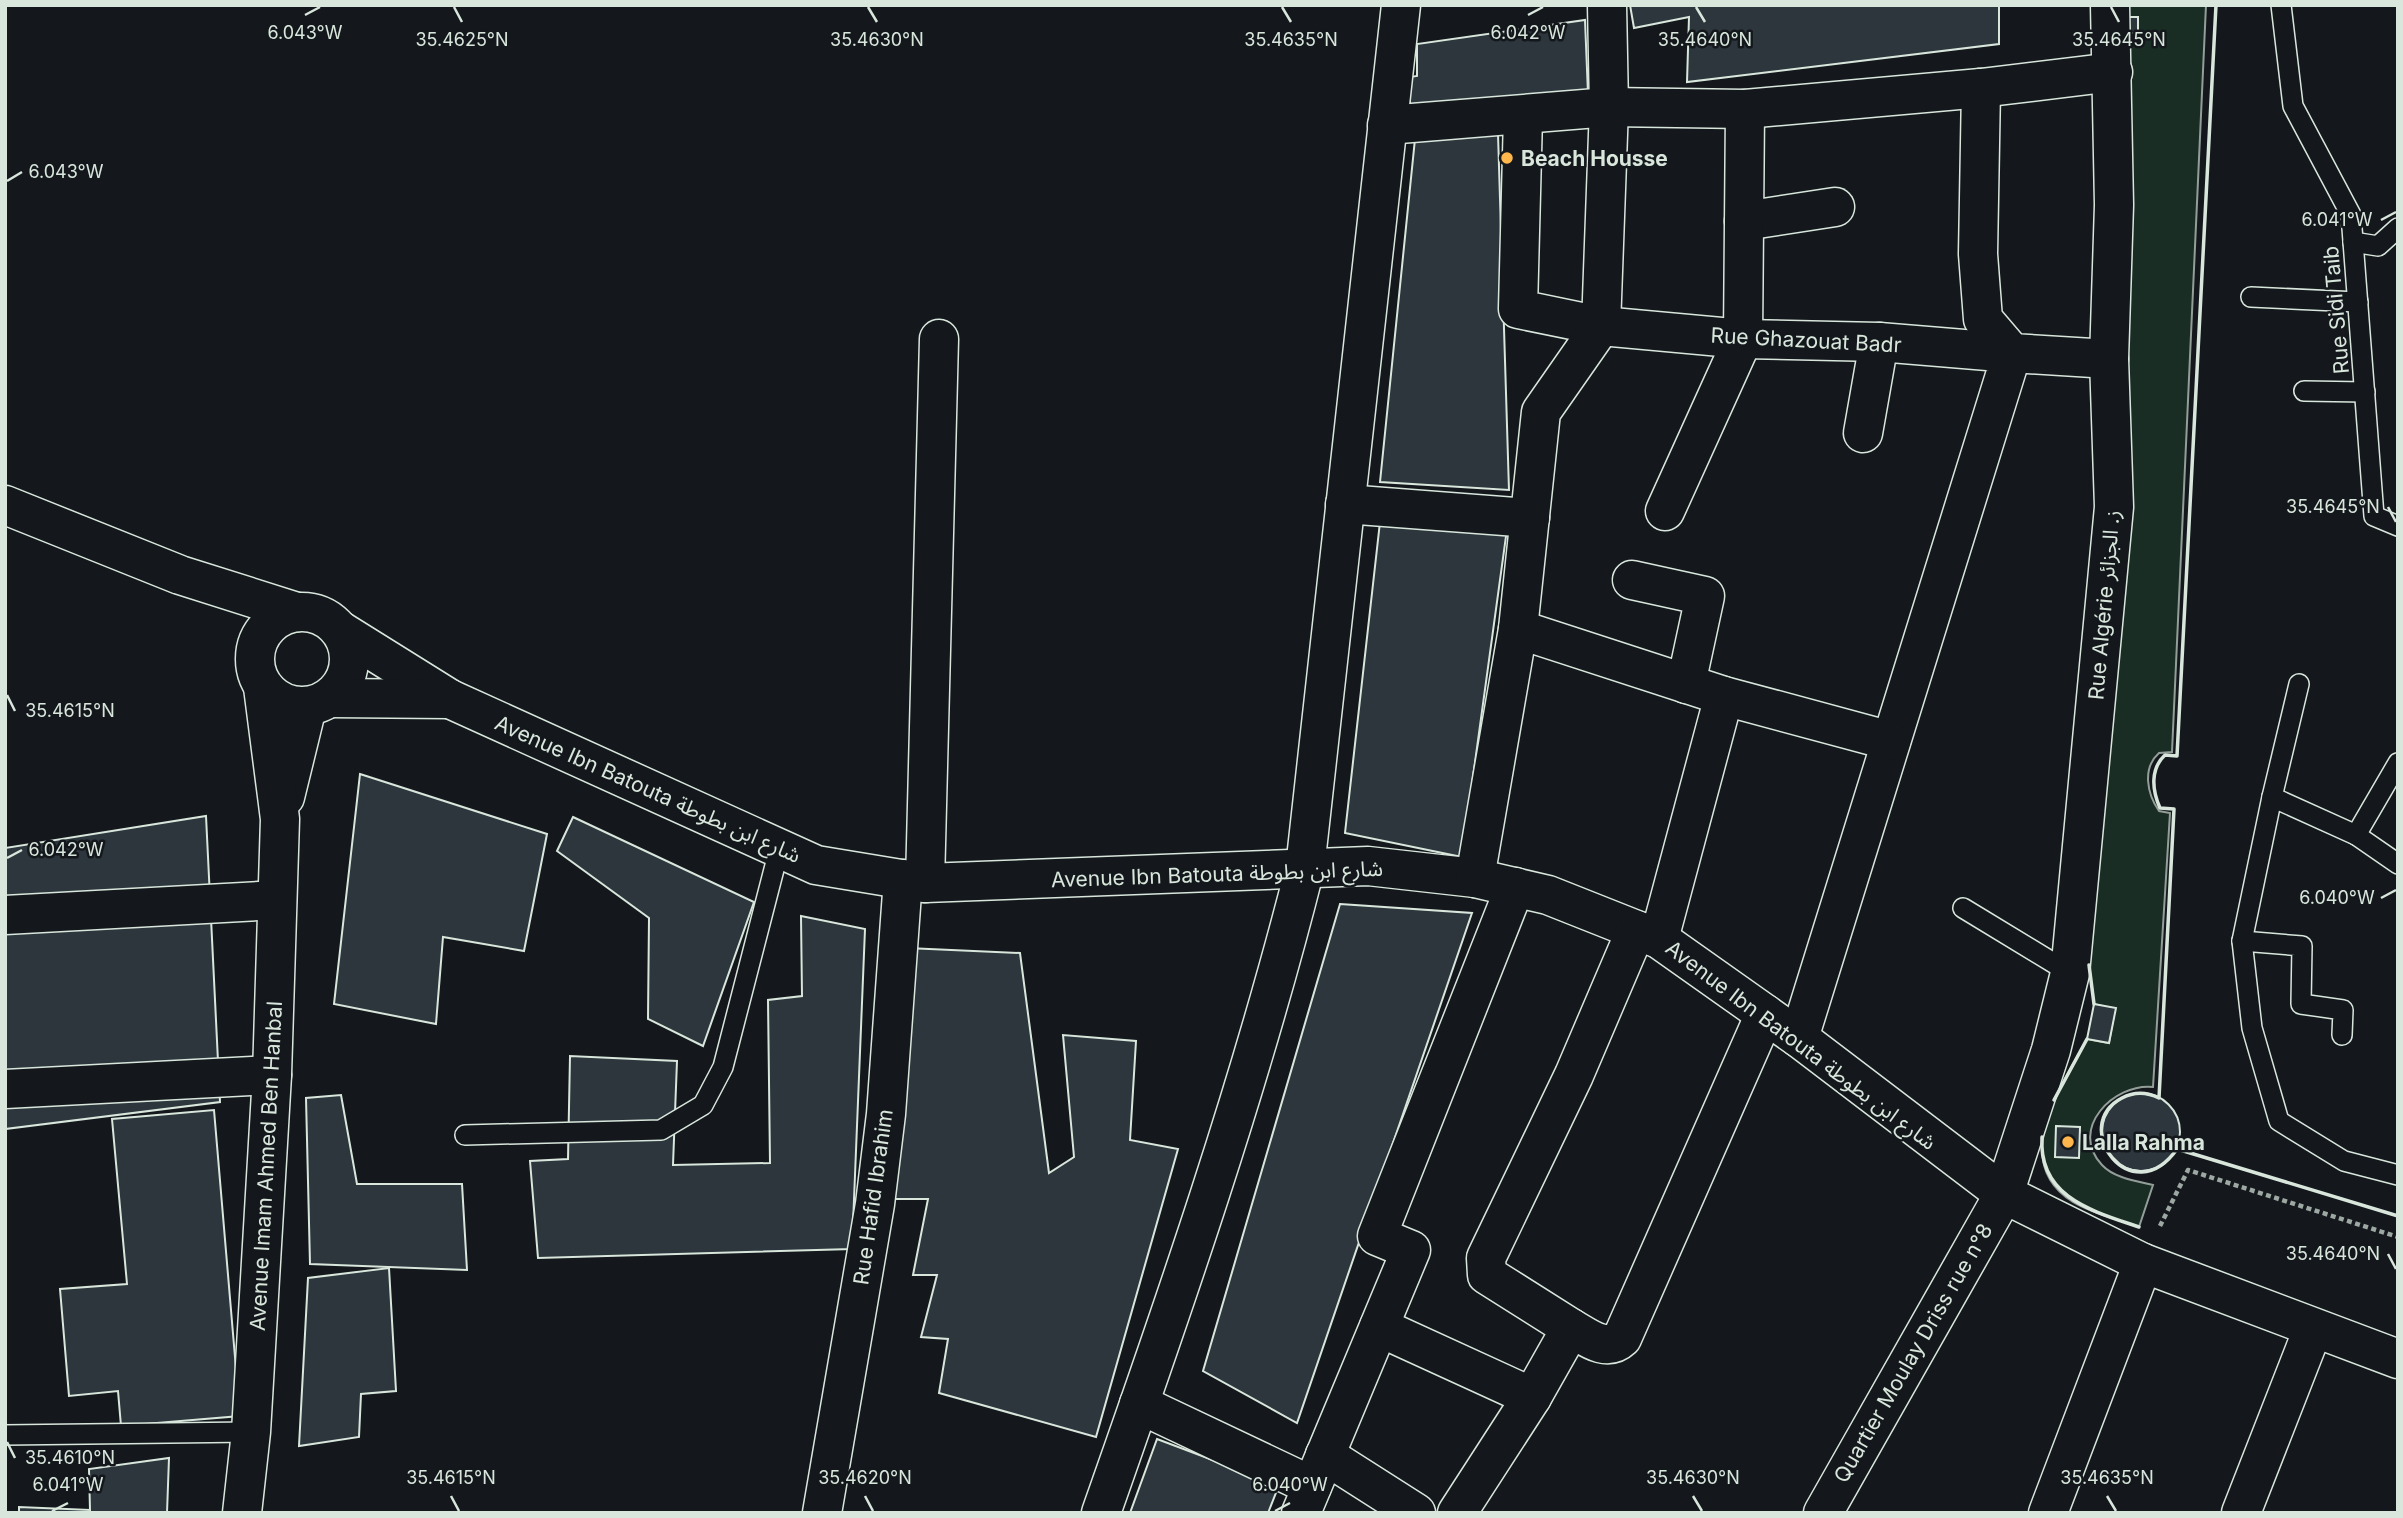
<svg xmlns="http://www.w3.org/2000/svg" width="2403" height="1518" viewBox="0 0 2403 1518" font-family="Inter,'Noto Sans Arabic',sans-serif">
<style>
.green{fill:#1a2d24;stroke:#939e99;stroke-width:2}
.building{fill:#2c363c;stroke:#d8e6dc;stroke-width:2}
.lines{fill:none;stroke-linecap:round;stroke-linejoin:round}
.lane-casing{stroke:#d8e6dc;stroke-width:22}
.street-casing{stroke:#d8e6dc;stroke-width:41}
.path{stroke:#9da8a2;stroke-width:4.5;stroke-dasharray:5 3.5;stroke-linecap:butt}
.lane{stroke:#14181c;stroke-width:19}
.street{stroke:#14181c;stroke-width:38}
.wall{stroke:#d8e6dc;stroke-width:3.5}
.ticks{fill:none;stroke:#d8e6dc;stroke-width:2.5}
.poi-dot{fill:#ffb74d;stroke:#14181c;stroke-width:2.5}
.labels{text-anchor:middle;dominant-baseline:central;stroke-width:5;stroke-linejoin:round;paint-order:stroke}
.poi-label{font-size:21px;font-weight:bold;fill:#d8e6dc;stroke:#14181c;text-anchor:start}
.street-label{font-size:21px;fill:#d8e6dc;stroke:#14181c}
.ticks-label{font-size:18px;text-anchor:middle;fill:#d8e6dc;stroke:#14181c;stroke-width:5;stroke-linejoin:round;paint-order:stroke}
</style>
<rect width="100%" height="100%" fill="#14181c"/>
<path class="green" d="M2127,5H2206L2172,752L2159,753C2142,768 2147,794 2159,811L2170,813L2153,1087C2114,1083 2068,1129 2102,1165C2114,1178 2136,1181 2153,1185L2139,1227C2117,1219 2093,1214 2073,1202C2008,1162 2062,1086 2087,1039L2109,1043L2115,1009L2094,1004L2088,955L2128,33L2138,32V17H2127Z"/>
<g class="building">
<polygon points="1630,5 1999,5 1999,44 1687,82 1689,17 1634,28"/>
<polygon points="2127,17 2138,17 2138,33 2128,33"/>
<polygon points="1585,20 1588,94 1410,111 1410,77 1417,76 1417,44"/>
<polygon points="1498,134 1509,490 1380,482 1415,139"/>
<polygon points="1380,522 1507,529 1462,857 1345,833"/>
<polygon points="360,774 547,834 524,951 443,937 436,1024 334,1004"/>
<polygon points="206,816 220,1102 5,1129 5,848"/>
<polygon points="573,817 754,902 703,1046 648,1019 649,918 557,851"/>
<polygon points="1340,904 1472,913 1297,1423 1203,1371"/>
<polygon points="801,916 865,929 852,1249 538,1258 530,1161 568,1159 570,1056 677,1061 673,1165 770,1163 768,1000 802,996"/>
<polygon points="907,948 1020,953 1049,1173 1074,1157 1063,1035 1136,1041 1130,1140 1178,1149 1096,1437 939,1393 948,1339 921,1337 937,1275 913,1275 928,1199 884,1199"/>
<polygon points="2094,1004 2116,1008 2109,1043 2087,1039"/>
<circle cx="2141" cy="1132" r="39"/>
<polygon points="341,1095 357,1184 462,1184 467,1270 310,1264 306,1098"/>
<polygon points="214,1110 240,1416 121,1426 118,1391 69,1396 60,1289 127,1284 112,1119"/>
<polygon points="2056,1126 2080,1127 2079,1158 2055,1157"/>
<polygon points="389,1268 396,1391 361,1394 359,1437 299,1446 308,1278"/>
<polygon points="1157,1439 1279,1485 1268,1513 1130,1513"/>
<polygon points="169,1458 167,1513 19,1513 19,1507 90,1510 89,1469"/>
</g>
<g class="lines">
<g class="lane-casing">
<g id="lane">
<polyline points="2281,5 2293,106 2351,215 2374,516 2398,526"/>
<polyline points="2353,242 2378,246 2398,228"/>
<polyline points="2251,297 2358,302"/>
<polyline points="2304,391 2365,392"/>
<polyline points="2272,797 2299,684"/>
<polyline points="2356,835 2398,763"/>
<polyline points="2398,864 2356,835 2272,797 2242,941 2252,1028 2279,1121 2344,1161 2398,1175"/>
<polyline points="1963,908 2070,973"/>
<polyline points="2242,941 2302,946 2301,1004 2343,1010 2342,1035"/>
<polyline points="465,1135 661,1130 703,1105 723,1067 779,850"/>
<polyline points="5,1435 251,1432"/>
</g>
</g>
<g class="street-casing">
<g id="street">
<polyline points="1981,88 1978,254 1983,319 2012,353 2109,359"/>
<polyline points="1523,116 1518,309 1601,326 1743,339 1879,342 2012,353 1799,1038"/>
<polyline points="1387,125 1609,107 1745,109 1981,88 2113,72"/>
<polyline points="1744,221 1835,207"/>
<polyline points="1863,433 1879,342"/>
<polyline points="1345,504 1530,518"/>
<polyline points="5,505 180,575 297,612"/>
<polyline points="1665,511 1743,339 1745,109"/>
<polyline points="1632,580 1705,596 1686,684"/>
<circle cx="302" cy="659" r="47"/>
<polyline points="1518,629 1724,696 1891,741"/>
<polyline points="341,631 450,699 816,865 925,883 1368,866 1475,878 1548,895 1659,939 1799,1038 2004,1194 2143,1263 2398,1359"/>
<polyline points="330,698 450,699"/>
<polyline points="285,797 307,707"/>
<polyline points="1475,878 1518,629 1541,412 1601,326 1609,107 1607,5"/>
<polyline points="925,883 939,339"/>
<polyline points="5,915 277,900"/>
<polyline points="1659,939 1724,696"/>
<polyline points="5,1089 272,1075"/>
<polyline points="1379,1327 1532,1397"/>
<path d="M1571,1328C1587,1337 1606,1353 1622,1338L1765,1014"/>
<polyline points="1139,1404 1312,1486"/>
<polyline points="1325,1455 1416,1513"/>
<polyline points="242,1513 251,1432 272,1075 280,819 263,687"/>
<polyline points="822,1513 875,1204 886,1114 903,879"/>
<path d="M1101,1513C1176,1300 1250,1086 1305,868L1401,5"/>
<polyline points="1301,1513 1411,1250 1377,1236 1515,887"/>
<polyline points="1457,1513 1532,1397 1571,1328 1487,1275 1486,1258 1574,1075 1636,930"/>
<polyline points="1823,1513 2004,1194 2051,1050 2070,973 2114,507 2109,359 2114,205 2110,5"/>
<polyline points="2048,1513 2143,1263"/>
<polyline points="2241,1513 2313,1329"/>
</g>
</g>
<polyline class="path" points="2160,1226 2188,1170 2398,1237"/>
<use href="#lane" class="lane"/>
<use href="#street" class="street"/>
<g class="wall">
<path d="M2216,5L2177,756L2165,755C2150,769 2152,790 2160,808L2174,809L2159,1098C2147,1092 2135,1091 2122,1098C2068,1126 2132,1213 2177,1149L2398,1216"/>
<polyline points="2089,965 2094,1004"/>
<polyline points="2054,1100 2087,1039"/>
<path d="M2042,1137C2038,1197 2092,1211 2139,1227"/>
</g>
</g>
<path class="ticks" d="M454,7L462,22M868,7L877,22M1282,7L1291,22M1696,7L1705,22M2111,7L2119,22M305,15L320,7M1528,15L1543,7M7,181L22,172M2381,220L2396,212M2388,507L2396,522M7,695L15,711M7,858L22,850M2381,898L2396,890M2388,1254L2396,1269M7,1442L15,1458M451,1496L459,1511M865,1496L873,1511M1693,1496L1702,1511M2107,1496L2116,1511M52,1511L68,1503M1275,1511L1290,1503"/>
<g class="poi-dot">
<circle cx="1507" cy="158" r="7"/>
<circle cx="2068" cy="1142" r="7"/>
</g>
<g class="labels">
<g class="poi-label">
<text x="1521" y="158">Beach Housse</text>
<text x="2082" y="1142">Lalla Rahma</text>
</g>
<g class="street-label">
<text transform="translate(2336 310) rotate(-95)">Rue Sidi Taib</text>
<text transform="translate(1806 340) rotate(3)">Rue Ghazouat Badr</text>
<text transform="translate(2104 605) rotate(-85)">Rue Algérie ز. الجزائر</text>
<text transform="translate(648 789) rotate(24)">Avenue Ibn Batouta شارع ابن بطوطة</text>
<text transform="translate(1217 874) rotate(-2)">Avenue Ibn Batouta شارع ابن بطوطة</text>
<text transform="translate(1801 1045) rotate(37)">Avenue Ibn Batouta شارع ابن بطوطة</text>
<text transform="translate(266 1166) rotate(-87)">Avenue Imam Ahmed Ben Hanbal</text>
<text transform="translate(873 1197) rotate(-82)">Rue Hafid Ibrahim</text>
<text transform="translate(1913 1353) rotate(-60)">Quartier Moulay Driss rue n°8</text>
</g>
</g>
<g class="ticks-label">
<text x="305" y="39">6.043°W</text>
<text x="1528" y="39">6.042°W</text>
<text x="462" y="46">35.4625°N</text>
<text x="877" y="46">35.4630°N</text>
<text x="1291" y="46">35.4635°N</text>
<text x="1705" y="46">35.4640°N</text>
<text x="2119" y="46">35.4645°N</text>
<text x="66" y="178">6.043°W</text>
<text x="2337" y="226">6.041°W</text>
<text x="2333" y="513">35.4645°N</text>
<text x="70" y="717">35.4615°N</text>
<text x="66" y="856">6.042°W</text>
<text x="2337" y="904">6.040°W</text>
<text x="2333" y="1260">35.4640°N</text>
<text x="70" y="1464">35.4610°N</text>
<text x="451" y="1484">35.4615°N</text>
<text x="865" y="1484">35.4620°N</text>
<text x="1693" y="1484">35.4630°N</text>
<text x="2107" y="1484">35.4635°N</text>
<text x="68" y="1491">6.041°W</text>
<text x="1290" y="1491">6.040°W</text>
</g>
<rect width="2403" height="1518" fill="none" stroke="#d8e6dc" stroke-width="14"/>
</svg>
